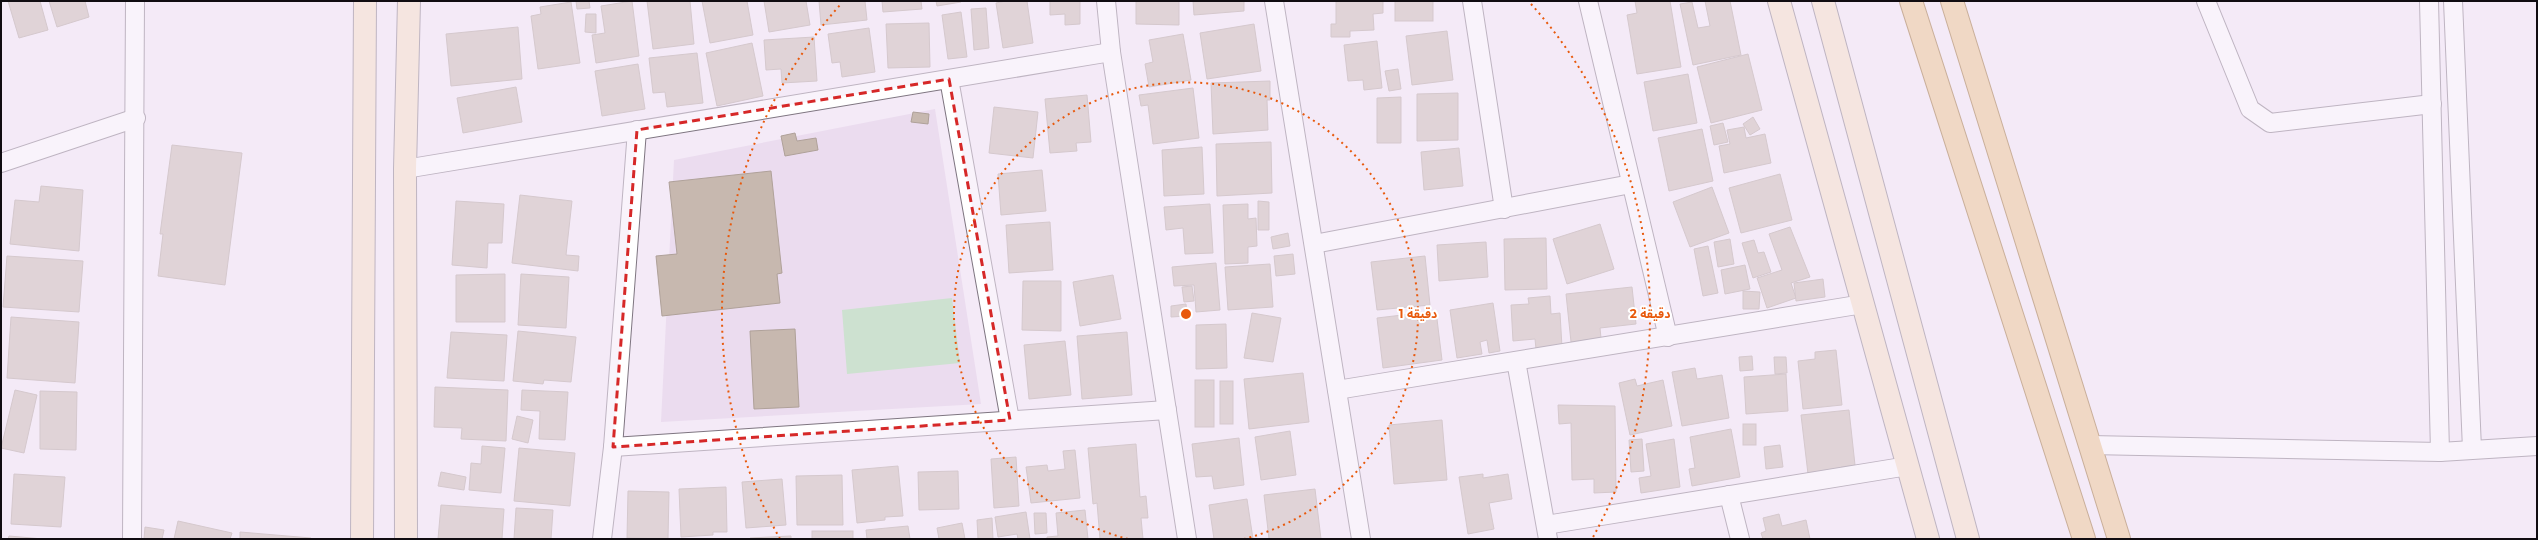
<svg xmlns="http://www.w3.org/2000/svg" width="2538" height="540" viewBox="0 0 2538 540" font-family="Montserrat,'Noto Sans Arabic',sans-serif">
<style>
.built{fill:#ebdcef}
.green{fill:#cde1d0}
.building{fill:#c7b8af;stroke:#afa199}
.lines{fill:none;stroke-linecap:round;stroke-linejoin:round}
.street-casing{stroke:#7e7580;stroke-width:20}
.secondary-casing{stroke:#7e7580;stroke-width:24}
.primary-casing{stroke:#95692a;stroke-width:24}
.street{stroke:#fff;stroke-width:18}
.secondary{stroke:#f5e1c3;stroke-width:22}
.primary{stroke:#ebc387;stroke-width:22}
.marked{fill:none;stroke:#d62828;stroke-width:3;stroke-dasharray:8 5;stroke-linejoin:round}
.ring{fill:none;stroke:#e8590c;stroke-width:2;stroke-dasharray:2 4}
.centre{fill:#e8590c;stroke:#fff;stroke-width:2}
.ring-label{font-size:12px;text-anchor:middle;font-weight:bold;fill:#e8590c;stroke:#fff;stroke-width:4;stroke-linejoin:round;paint-order:stroke}
</style>
<rect width="100%" height="100%" fill="#f4eaf7"/>
<polygon class="built" points="935,109 981,404 661,422 674,160"/>
<polygon class="green" points="952,298 960,363 847,374 842,310"/>
<g class="building">
<polygon points="8,1 40,1 48,30 19,38"/>
<polygon points="49,1 85,1 89,17 57,27"/>
<polygon points="576,1 589,1 590,8 577,9"/>
<polygon points="632,1 639,56 596,63 592,35 605,33 601,6"/>
<polygon points="647,1 690,1 694,44 653,49"/>
<polygon points="702,1 747,1 753,35 710,43"/>
<polygon points="764,1 806,1 810,25 769,32"/>
<polygon points="819,1 865,1 867,20 821,25"/>
<polygon points="882,1 921,1 922,9 883,12"/>
<polygon points="936,1 961,1 961,2 937,6"/>
<polygon points="1006,1 1027,1 1033,43 1003,48 996,3"/>
<polygon points="1050,1 1080,1 1080,24 1065,25 1065,14 1050,15"/>
<polygon points="1136,1 1179,1 1179,25 1136,24"/>
<polygon points="1193,1 1244,1 1244,11 1194,15"/>
<polygon points="1336,1 1383,1 1383,13 1373,14 1374,30 1350,31 1350,37 1331,37 1331,24 1336,24"/>
<rect x="1395" y="1" width="38" height="20"/>
<polygon points="1635,1 1670,1 1681,67 1637,74 1627,15 1637,13"/>
<polygon points="1705,1 1730,1 1741,55 1693,65 1680,4 1692,2 1698,28 1710,26"/>
<polygon points="571,2 580,63 538,69 531,16 541,14 540,7"/>
<polygon points="986,8 989,48 974,50 971,9"/>
<polygon points="961,12 967,57 948,59 942,15"/>
<polygon points="586,14 596,14 596,33 585,32"/>
<polygon points="929,23 930,67 888,68 886,24"/>
<polygon points="1254,24 1261,71 1207,79 1200,33"/>
<polygon points="518,27 522,79 451,86 446,34"/>
<polygon points="869,28 875,72 842,77 840,62 832,63 828,34"/>
<polygon points="1447,31 1453,80 1412,85 1406,36"/>
<polygon points="1183,34 1191,80 1149,87 1145,64 1153,62 1149,40"/>
<polygon points="814,37 817,81 782,83 781,69 766,70 764,40"/>
<polygon points="1377,41 1382,88 1364,90 1363,80 1348,81 1344,45"/>
<polygon points="752,43 763,96 717,106 706,53"/>
<polygon points="697,53 703,103 667,107 665,92 653,93 649,58"/>
<polygon points="1748,54 1762,110 1711,123 1697,67"/>
<polygon points="638,64 645,109 602,116 595,71"/>
<polygon points="1398,69 1401,89 1389,91 1385,71"/>
<polygon points="1688,74 1697,123 1653,131 1644,82"/>
<polygon points="1270,81 1270,100 1267,100 1268,130 1213,134 1211,83"/>
<polygon points="516,87 522,122 463,133 457,98"/>
<polygon points="1193,88 1199,138 1153,144 1148,105 1141,106 1139,95"/>
<polygon points="1458,93 1458,140 1417,141 1417,94"/>
<polygon points="1087,95 1091,142 1076,143 1077,151 1050,153 1045,99"/>
<polygon points="1401,97 1401,143 1377,143 1377,98"/>
<polygon points="994,107 1038,112 1033,158 989,153"/>
<polygon points="913,112 929,114 928,124 911,122"/>
<polygon points="1753,117 1760,129 1750,135 1743,124"/>
<polygon points="1723,123 1728,142 1714,145 1710,126"/>
<polygon points="1744,127 1746,138 1765,134 1771,163 1724,173 1719,146 1730,144 1727,130"/>
<polygon points="1702,129 1713,181 1669,191 1658,138"/>
<polygon points="795,133 797,141 816,138 818,150 785,156 781,136"/>
<polygon points="1271,142 1272,193 1217,196 1216,144"/>
<polygon points="172,145 242,153 225,285 158,276 163,234 160,234"/>
<polygon points="1202,147 1204,194 1164,196 1162,150"/>
<polygon points="1459,148 1463,186 1424,190 1421,152"/>
<polygon points="1042,170 1046,211 1001,215 998,174"/>
<polygon points="771,171 782,273 777,274 780,303 662,316 656,256 677,254 669,182"/>
<polygon points="1780,174 1792,220 1741,233 1729,188"/>
<polygon points="41,186 83,190 79,251 10,244 15,200 39,202"/>
<polygon points="1712,187 1729,233 1690,247 1673,202"/>
<polygon points="520,195 572,201 566,255 579,256 578,271 512,263"/>
<polygon points="456,201 504,204 502,243 488,243 487,268 452,265"/>
<polygon points="1258,201 1269,202 1269,230 1258,230"/>
<polygon points="1210,204 1213,253 1185,254 1183,228 1166,230 1164,207"/>
<polygon points="1248,204 1248,219 1256,218 1257,246 1248,247 1248,263 1225,264 1223,205"/>
<polygon points="1050,222 1053,270 1009,273 1006,225"/>
<polygon points="1600,224 1614,269 1567,284 1553,239"/>
<polygon points="1790,227 1810,277 1791,283 1796,298 1767,308 1757,278 1782,270 1769,234"/>
<polygon points="1288,233 1290,246 1273,249 1271,237"/>
<polygon points="1546,238 1547,289 1505,290 1504,239"/>
<polygon points="1730,239 1734,264 1718,267 1714,242"/>
<polygon points="1754,240 1758,253 1764,252 1771,272 1753,278 1742,243"/>
<polygon points="1486,242 1488,277 1439,281 1437,245"/>
<polygon points="1708,246 1718,293 1703,296 1694,249"/>
<polygon points="1293,254 1295,274 1276,276 1274,256"/>
<polygon points="7,256 83,261 79,312 3,307"/>
<polygon points="1425,256 1430,305 1377,310 1371,262"/>
<polygon points="1216,263 1220,310 1196,312 1194,285 1174,286 1172,267"/>
<polygon points="1270,264 1273,307 1228,310 1225,267"/>
<polygon points="1745,265 1750,289 1725,294 1721,270"/>
<polygon points="505,274 505,322 456,322 456,275"/>
<polygon points="521,274 569,277 566,328 518,325"/>
<polygon points="1113,275 1121,319 1080,326 1073,282"/>
<polygon points="1823,279 1825,297 1796,301 1794,283"/>
<polygon points="1023,281 1061,281 1061,331 1022,330"/>
<polygon points="1192,286 1194,301 1184,302 1182,287"/>
<polygon points="1632,287 1636,324 1600,328 1601,338 1571,342 1566,294"/>
<polygon points="1743,291 1760,292 1759,309 1743,309"/>
<polygon points="1550,296 1551,314 1560,313 1562,347 1536,349 1535,339 1513,341 1511,305 1529,304 1528,298"/>
<polygon points="1493,303 1500,351 1489,353 1487,340 1480,342 1482,354 1457,358 1450,310"/>
<polygon points="1186,304 1187,316 1171,317 1171,306"/>
<polygon points="1436,311 1442,360 1383,368 1377,318"/>
<polygon points="1252,313 1281,318 1273,362 1244,358"/>
<polygon points="11,317 79,322 75,383 7,378"/>
<polygon points="1226,324 1227,368 1196,369 1196,325"/>
<polygon points="795,329 799,407 754,409 750,331"/>
<polygon points="518,331 576,337 571,382 544,380 543,384 513,381"/>
<polygon points="451,332 507,335 504,381 447,378"/>
<polygon points="1127,332 1132,395 1082,399 1077,336"/>
<polygon points="1065,341 1071,395 1029,399 1024,345"/>
<polygon points="1836,350 1842,405 1803,409 1798,361 1815,359 1815,352"/>
<polygon points="1752,356 1753,370 1740,371 1739,357"/>
<polygon points="1774,357 1786,357 1787,373 1775,374"/>
<polygon points="1695,368 1697,379 1722,375 1729,418 1682,426 1672,372"/>
<polygon points="1303,373 1309,422 1249,429 1244,379"/>
<polygon points="1786,374 1788,411 1746,414 1744,377"/>
<polygon points="1635,379 1637,386 1663,380 1672,426 1630,435 1619,383"/>
<rect x="1195" y="380" width="19" height="47"/>
<rect x="1220" y="381" width="13" height="43"/>
<polygon points="435,387 508,390 506,441 461,439 462,428 434,427"/>
<polygon points="15,390 37,395 24,453 1,448"/>
<polygon points="522,390 568,392 565,440 539,439 540,411 521,410"/>
<polygon points="40,391 77,392 76,450 40,449"/>
<polygon points="1558,405 1615,406 1616,492 1594,493 1594,479 1572,480 1571,423 1559,424"/>
<polygon points="1849,410 1855,465 1841,467 1842,469 1808,474 1801,415"/>
<polygon points="517,416 533,420 528,443 512,439"/>
<polygon points="1442,420 1447,480 1394,484 1389,425"/>
<rect x="1743" y="424" width="13" height="21"/>
<polygon points="1731,429 1740,477 1692,486 1689,469 1695,468 1690,437"/>
<polygon points="1290,431 1296,475 1261,480 1255,437"/>
<polygon points="1239,438 1244,485 1214,489 1212,476 1196,477 1192,444"/>
<polygon points="1642,439 1644,471 1631,472 1629,440"/>
<polygon points="1674,439 1680,487 1641,493 1639,478 1651,476 1646,444"/>
<polygon points="1136,444 1140,497 1146,496 1148,518 1141,518 1143,539 1100,539 1097,503 1093,504 1088,448"/>
<polygon points="1780,445 1783,467 1766,469 1764,447"/>
<polygon points="482,446 505,448 501,493 469,490 471,463 481,464"/>
<polygon points="519,448 575,453 570,506 514,501"/>
<polygon points="1075,450 1080,498 1031,503 1026,467 1047,465 1048,471 1065,469 1063,451"/>
<polygon points="1016,457 1019,506 994,508 991,459"/>
<polygon points="898,466 903,516 885,517 885,520 857,523 852,470"/>
<polygon points="958,471 959,509 919,510 918,472"/>
<polygon points="441,472 466,477 464,490 438,486"/>
<polygon points="14,474 65,477 61,527 11,524"/>
<polygon points="1483,474 1483,478 1508,474 1512,499 1489,503 1494,529 1468,534 1459,477"/>
<polygon points="842,475 843,525 797,525 796,476"/>
<polygon points="782,479 786,525 746,528 742,482"/>
<polygon points="726,487 727,532 713,532 713,535 681,537 679,489"/>
<polygon points="1315,489 1321,539 1269,539 1264,495"/>
<polygon points="628,491 669,492 668,539 627,538"/>
<polygon points="1247,499 1253,539 1214,539 1209,505"/>
<polygon points="441,505 504,509 502,539 438,539"/>
<polygon points="516,508 553,510 551,539 514,539"/>
<polygon points="1085,510 1088,539 1047,539 1047,537 1058,536 1056,513"/>
<polygon points="1026,512 1030,539 1018,539 1017,534 998,537 995,517"/>
<polygon points="1034,513 1046,513 1047,533 1035,534"/>
<polygon points="1779,514 1782,526 1806,520 1810,539 1763,539 1761,533 1766,531 1763,518"/>
<polygon points="992,518 993,539 978,539 977,520"/>
<polygon points="178,521 232,533 230,539 174,539"/>
<polygon points="962,523 965,539 939,539 937,528"/>
<polygon points="908,526 910,539 867,539 866,530"/>
<polygon points="145,527 164,530 162,539 144,539"/>
<rect x="812" y="531" width="41" height="8"/>
<polygon points="240,532 311,538 311,539 240,539"/>
<polygon points="9,536 43,539 8,539"/>
<polygon points="791,536 791,539 750,539 750,538"/>
</g>
<g class="lines">
<g class="street-casing">
<g id="street">
<polyline points="1106,1 1111,52 1187,539"/>
<polyline points="1274,1 1361,539"/>
<polyline points="1472,1 1504,209"/>
<polyline points="1588,1 1668,337"/>
<polyline points="2206,1 2250,109 2270,123 2432,104"/>
<polyline points="2429,1 2440,452"/>
<polyline points="2453,1 2472,449"/>
<polyline points="949,79 1010,420"/>
<polyline points="1,163 136,118"/>
<polyline points="405,169 1111,52"/>
<polyline points="1314,244 1631,184"/>
<polyline points="1516,361 1548,539"/>
<polyline points="1337,390 1863,304"/>
<polyline points="2090,445 2440,452 2537,446"/>
<polyline points="613,447 1167,410"/>
<polyline points="1729,495 1740,539"/>
<polyline points="1546,525 1908,466"/>
<polyline points="132,539 135,1"/>
<polyline points="602,539 613,447 637,130"/>
</g>
</g>
<g class="secondary-casing">
<g id="secondary">
<polyline points="1779,1 1928,539"/>
<polyline points="1823,1 1968,539"/>
<polyline points="362,539 365,1"/>
<polyline points="406,539 405,169 409,1"/>
</g>
</g>
<g class="primary-casing">
<g id="primary">
<polyline points="1911,1 2084,539"/>
<polyline points="1952,1 2119,539"/>
</g>
</g>
<use href="#street" class="street"/>
<use href="#secondary" class="secondary"/>
<use href="#primary" class="primary"/>
</g>
<path d="M0 0H2538V540H0ZM949,79L1010,420L613,447L637,130Z" fill="#f4eaf7" fill-opacity=".55" fill-rule="evenodd"/>
<path class="marked" d="M949,79L1010,420L613,447L637,130Z"/>
<g class="ring">
<path d="M1128 539A232 232 0 1 1 1244 539"/>
<path d="M780 539A464 464 0 0 1 841 4M1531 4A464 464 0 0 1 1592 539"/>
</g>
<circle cx="1186" cy="314" r="6" class="centre"/>
<g class="ring-label">
<text x="1418" y="318">1 دقيقة</text>
<text x="1650" y="318">2 دقيقة</text>
</g>
<rect width="2538" height="540" fill="none" stroke="#100c11" stroke-width="4"/>
</svg>
